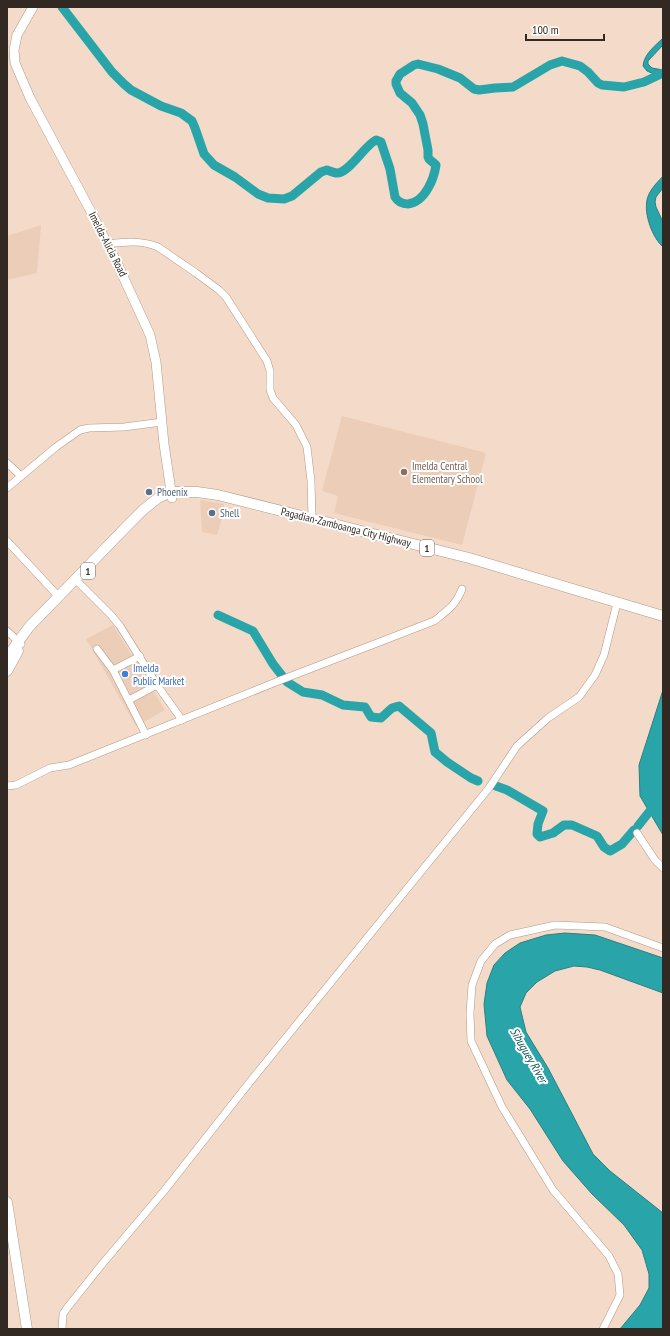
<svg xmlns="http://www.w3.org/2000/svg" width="670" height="1336" viewBox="0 0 670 1336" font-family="'PT Sans Narrow',sans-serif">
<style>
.built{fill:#eccdb7}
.water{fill:#29a5aa;stroke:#2c8081}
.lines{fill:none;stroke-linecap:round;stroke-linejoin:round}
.river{stroke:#29a5aa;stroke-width:9}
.minor-casing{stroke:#b19988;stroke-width:8}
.major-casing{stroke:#b19988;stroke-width:10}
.highway-casing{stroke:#b19988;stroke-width:11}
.minor{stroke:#fff;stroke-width:7}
.major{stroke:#fff;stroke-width:9}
.highway{stroke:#fff;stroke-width:10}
.education-dot{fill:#8d6e63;stroke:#fff;stroke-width:1.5}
.service-dot{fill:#5c6f8a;stroke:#fff;stroke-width:1.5}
.shop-dot{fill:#3f7fe0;stroke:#fff;stroke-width:1.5}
.labels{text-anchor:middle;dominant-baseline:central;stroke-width:4;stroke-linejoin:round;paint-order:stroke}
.shield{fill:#fff;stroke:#706964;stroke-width:1}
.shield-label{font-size:10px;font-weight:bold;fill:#322922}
.street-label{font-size:11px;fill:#322922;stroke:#fff}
.education-label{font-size:11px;fill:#785e54;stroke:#fff;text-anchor:start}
.service-label{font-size:11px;fill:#4e5e75;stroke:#fff;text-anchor:start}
.shop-label{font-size:11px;fill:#366cbe;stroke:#fff;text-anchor:start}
.water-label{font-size:12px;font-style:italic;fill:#15575a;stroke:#fff}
</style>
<rect width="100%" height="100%" fill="#f4dac8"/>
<g class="built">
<polygon points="41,225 37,273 7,280 7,236"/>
<polygon points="342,416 486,453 462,545 334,513 338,496 322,491"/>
<polygon points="200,500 224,504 223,511 224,511 217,535 202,532"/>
<polygon points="113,625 165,710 136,726 86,639"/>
</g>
<g class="water">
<path d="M663,38V45L648,61V64L652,68L663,70V78L647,71L643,66C644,54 655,46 663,38Z"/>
<path d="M663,176V188L656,197L655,202L656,207L663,222V247C652,237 644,214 647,200C649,190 657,183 663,176Z"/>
<polygon points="663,690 663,835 640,796 639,765"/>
<polygon points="565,933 595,935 663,958 663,993 600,970 587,967 574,966 555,971 537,982 526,993 520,1007 526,1032 548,1068 593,1154 610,1171 663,1213 663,1329 620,1329 640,1305 649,1288 649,1274 642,1250 624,1225 592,1194 563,1161 530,1109 507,1080 487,1036 484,1004 487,983 494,965 505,953 520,943 546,935"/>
</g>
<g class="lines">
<g class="river">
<path d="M62,7L112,72L124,84L131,90L161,106L181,113L192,121L195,128L204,154L214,165L235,177L258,194L268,198L284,199L292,196L321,172L327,170C330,171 334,173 337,173C349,173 365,145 376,140L381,142L390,169L395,197C398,202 402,204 408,204C425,202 434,179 436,165L429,159L428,157V150L423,124L420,115L412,103L400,93L396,84V81L400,74L414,65L418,64L438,69L460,78L474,89L479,90L495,88L513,87L550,65L562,61L580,66L588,72L598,83L602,85L624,87L644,82L663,73"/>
<polyline points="218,615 253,631 273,664 287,682 303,692 322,695 343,705 365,707 371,717 381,718 392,708 399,706 431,733 435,752 447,762 471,778 478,781"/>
<polyline points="496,786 507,790 543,811 538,824 537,834 540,837 553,833 564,825 572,825 597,836 604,847 610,851 622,844 634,830"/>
<polyline points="638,826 657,802"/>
</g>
<g class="minor-casing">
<g id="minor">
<path d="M108,244C125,242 142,240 158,247L196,273L219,290L226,297L267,361L270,371V390L273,398L296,425L307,447L311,481L312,518"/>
<polyline points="7,463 21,476"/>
<polyline points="7,488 56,447 80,430 89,428 124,427 162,422"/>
<polyline points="7,541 59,597"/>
<polyline points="78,582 111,615 120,626 157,685 129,700"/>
<polyline points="7,631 21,644"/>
<polyline points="97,649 113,670 146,735"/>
<polyline points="113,670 140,656"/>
<polyline points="157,685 182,720"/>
<path d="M7,786L16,785L50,768L69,765L281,680L434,621C447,611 456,605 462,589"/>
<polyline points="637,833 655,860 663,868"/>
<polyline points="62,1329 63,1314 67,1308 103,1263 164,1191 249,1083 489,788 517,746 548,718 579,697 595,675 604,655 617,603"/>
<polyline points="603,1329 620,1295 618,1274 609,1256 553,1190 502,1107 471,1041 470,1013 472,985 481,961 495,944 510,935 555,925 605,927 663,948"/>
</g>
</g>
<g class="major-casing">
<polyline id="major" points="33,7 17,35 14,50 15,63 30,98 89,208 116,261 150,335 156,362 164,444 172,498"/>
</g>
<g class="highway-casing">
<g id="highway">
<polyline points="7,657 29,627 127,526 143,510 158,498 171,492 197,492 218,495 469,558 663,616"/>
<polyline points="7,671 18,651"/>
<polyline points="7,1202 27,1329"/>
</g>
</g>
<use href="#minor" class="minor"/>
<use href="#major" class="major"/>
<use href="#highway" class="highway"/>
</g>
<circle class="education-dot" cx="404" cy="472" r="4"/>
<g class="service-dot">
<circle cx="149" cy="492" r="4"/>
<circle cx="212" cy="513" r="4"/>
</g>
<circle class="shop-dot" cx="125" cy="674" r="4"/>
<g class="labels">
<g class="shield">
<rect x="420" y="540" width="14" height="16" rx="3"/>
<rect x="81" y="563" width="14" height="16" rx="3"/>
</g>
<g class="shield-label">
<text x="427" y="548">1</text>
<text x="88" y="571">1</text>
</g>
<g class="street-label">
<text transform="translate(108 244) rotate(63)">Imelda-Alicia Road</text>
<text transform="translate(346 527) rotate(14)">Pagadian-Zamboanga City Highway</text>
</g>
<g class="education-label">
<text x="412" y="466">Imelda Central<tspan x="412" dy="13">Elementary School</tspan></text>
</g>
<g class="service-label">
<text x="157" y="492">Phoenix</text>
<text x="220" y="513">Shell</text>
</g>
<g class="shop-label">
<text x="133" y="668">Imelda<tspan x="133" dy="13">Public Market</tspan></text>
</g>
<g class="water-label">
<text transform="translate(529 1055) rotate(60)">Sibuguey River</text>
</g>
</g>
<rect width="670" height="1336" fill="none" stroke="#322922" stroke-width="16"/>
<path d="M526 34v6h78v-6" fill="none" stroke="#322922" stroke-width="2"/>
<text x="532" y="34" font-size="12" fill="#322922" stroke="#ffffff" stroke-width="3" paint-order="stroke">100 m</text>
</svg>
